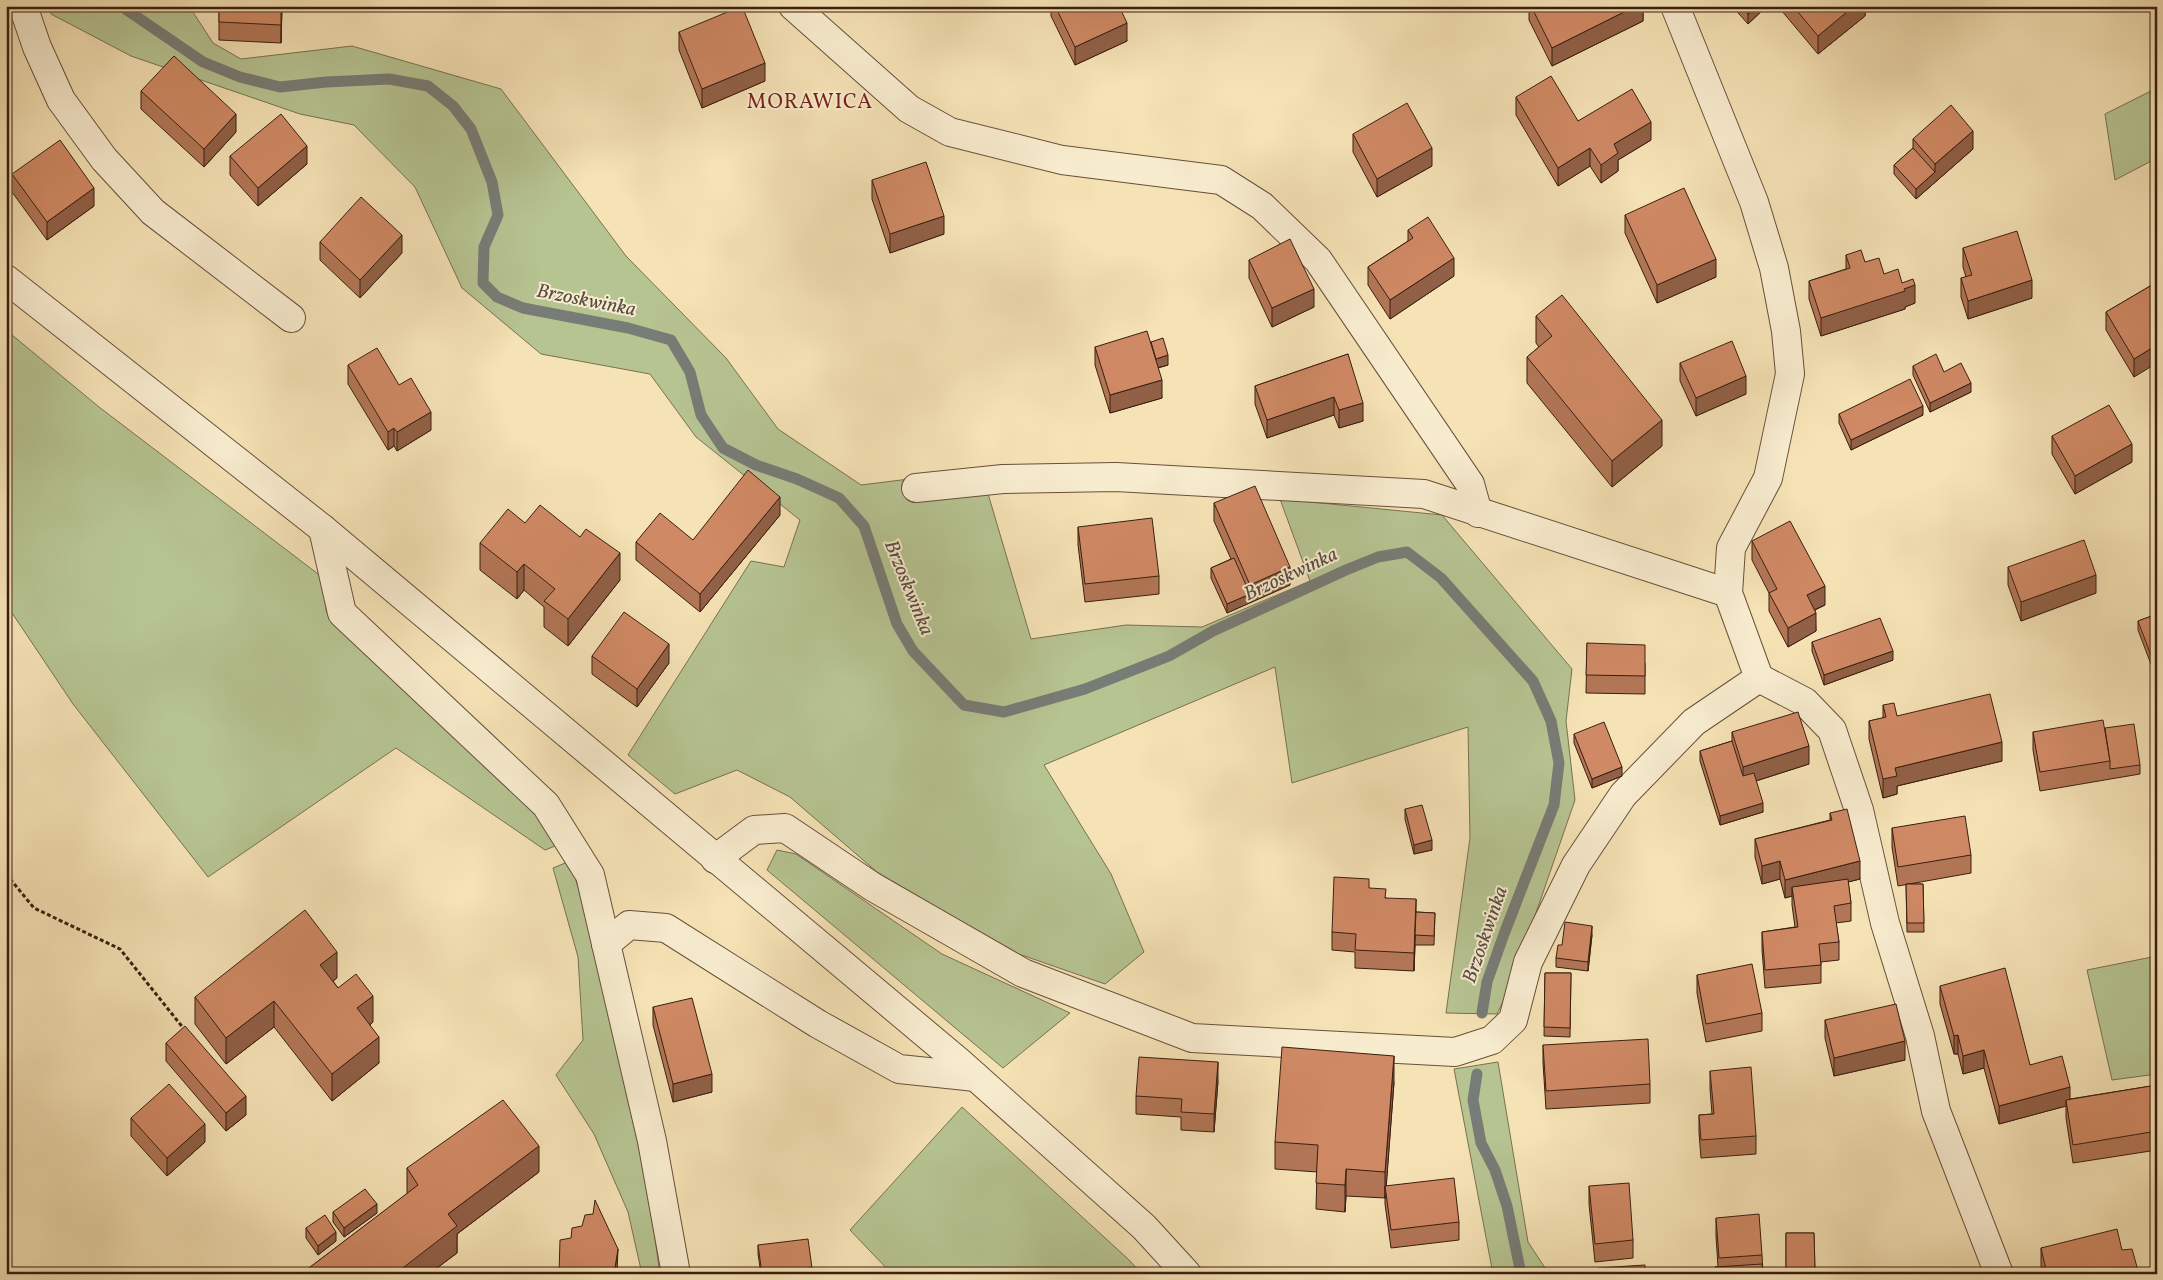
<svg xmlns="http://www.w3.org/2000/svg" width="2163" height="1280" viewBox="0 0 2163 1280" font-family="Vollkorn,serif">
<style>
.green{fill:#b6c492;stroke:#787152}
.lines{fill:none;stroke-linecap:round;stroke-linejoin:round}
.stream{stroke:#787c76;stroke-width:11}
.minor-casing{stroke:#694f3a;stroke-width:30}
.tertiary-casing{stroke:#694f3a;stroke-width:30}
.path{stroke:#3a1e11;stroke-width:3;stroke-dasharray:4 2.5;stroke-linecap:butt}
.minor{stroke:#f8eccf;stroke-width:28}
.tertiary{stroke:#f8eccf;stroke-width:28}
.wall{fill:#b27656;stroke:#3a1e11}
.shaded-wall{fill:#916046;stroke:#3a1e11}
.building{fill:#cf8964;stroke:#3a1e11}
.labels{text-anchor:middle;dominant-baseline:central;stroke-width:4;stroke-linejoin:round;paint-order:stroke}
.water-label{font-size:20px;font-style:italic;fill:#594d44;stroke:#f8eccf}
.quarter-label{font-size:21px;letter-spacing:1px;fill:#7a1f14;stroke:#f8eccf}
</style>
<rect width="100%" height="100%" fill="#f5e2b5"/>
<filter id="stains"><feTurbulence type="fractalNoise" baseFrequency=".004" numOctaves="4"/><feColorMatrix values="0 0 0 0 .2 0 0 0 0 .09 0 0 0 0 .02 0 0 0 .5 -.17"/></filter>
<radialGradient id="worn" r=".72"><stop offset=".6" stop-color="#630" stop-opacity="0"/><stop offset="1" stop-color="#630" stop-opacity=".3"/></radialGradient>
<g class="green">
<polygon points="48,6 189,6 213,43 241,59 352,46 501,89 626,256 726,358 778,429 861,485 981,470 1031,639 1126,625 1202,627 1310,581 1280,499 1442,515 1572,669 1566,721 1575,800 1511,985 1497,1014 1446,1013 1470,838 1468,727 1292,783 1275,667 1044,765 1111,874 1144,952 1105,984 1013,952 877,872 790,797 737,770 675,794 628,755 751,561 784,567 800,520 696,437 650,374 541,354 462,288 415,187 354,125 300,114 131,56 51,14"/>
<polygon points="2157,88 2157,158 2115,180 2105,114"/>
<polygon points="6,330 99,407 326,580 326,611 529,803 555,846 545,850 396,748 208,877 73,704 6,604"/>
<polygon points="777,850 796,854 942,954 1070,1013 1003,1068 767,870"/>
<polygon points="570,861 583,903 648,1187 660,1274 642,1274 628,1212 594,1134 556,1075 583,1040 578,957 553,868"/>
<polygon points="2157,956 2157,1074 2112,1080 2087,970"/>
<polygon points="1498,1062 1528,1242 1549,1274 1493,1274 1454,1069"/>
<polygon points="962,1107 1128,1259 1142,1274 892,1274 850,1230"/>
</g>
<g class="lines">
<g class="stream">
<polyline points="121,6 203,62 240,77 280,87 326,82 389,79 428,86 453,106 471,129 492,182 498,215 484,247 483,283 497,297 523,308 628,328 671,340 690,372 701,415 723,448 756,465 797,479 839,498 864,526 897,624 913,651 964,705 1004,712 1085,689 1169,656 1213,631 1346,570 1378,557 1407,552 1441,578 1533,681 1551,721 1559,763 1554,805 1504,934 1487,982 1482,1013"/>
<polyline points="1477,1074 1473,1100 1481,1143 1495,1170 1507,1206 1521,1274"/>
</g>
<g class="minor-casing">
<g id="minor">
<polyline points="23,6 37,47 61,100 104,159 153,212 291,318"/>
<polyline points="793,6 909,109 950,132 1062,160 1221,180 1262,206 1318,260 1470,484 1478,513"/>
<polyline points="916,488 1003,479 1116,477 1424,494 1728,593"/>
<polyline points="323,529 342,613 546,805 590,875 652,1141 676,1274"/>
<polyline points="1759,678 1805,702 1832,730 1859,810 1885,923 1920,1036 1936,1111 1999,1274"/>
<polyline points="715,859 754,830 785,828 873,887 1023,973 1192,1038 1455,1052 1492,1040 1513,1020 1528,962 1576,865 1623,795 1694,722 1759,678 1728,593 1731,548 1768,478 1790,374 1786,331 1774,268 1754,202 1675,6"/>
<polyline points="606,944 629,925 666,928 818,1024 899,1069 976,1077"/>
</g>
</g>
<g class="tertiary-casing">
<polyline id="tertiary" points="6,279 323,529 958,1061 1144,1227 1187,1274"/>
</g>
<polyline class="path" points="6,874 34,908 120,949 184,1029"/>
<use href="#minor" class="minor"/>
<use href="#tertiary" class="tertiary"/>
</g>
<g class="wall">
<polygon points="219,6 282,6 281,43 219,40"/>
<polygon points="1051,6 1119,6 1127,41 1075,65 1051,16"/>
<polygon points="1529,6 1643,6 1643,21 1552,66 1529,20"/>
<polygon points="1732,6 1767,6 1748,24"/>
<polygon points="1781,6 1865,6 1865,16 1818,54 1781,10"/>
<polygon points="679,32 765,81 702,108 679,50"/>
<polygon points="141,91 236,132 204,167 141,109"/>
<polygon points="1516,97 1578,121 1651,140 1618,160 1618,171 1601,183 1590,166 1558,186 1516,115"/>
<polygon points="1353,134 1432,166 1377,197 1353,152"/>
<polygon points="1913,139 1973,149 1916,199 1894,174 1894,165 1913,148"/>
<polygon points="230,156 307,164 258,206 230,175"/>
<polygon points="12,174 94,206 47,240 12,192"/>
<polygon points="872,180 944,234 890,253 872,199"/>
<polygon points="1625,215 1716,277 1657,303 1625,233"/>
<polygon points="1408,230 1454,276 1390,319 1368,285 1368,267 1408,241"/>
<polygon points="320,242 402,253 360,298 320,260"/>
<polygon points="1963,248 2032,298 1968,319 1961,297 1961,278 1966,277 1963,267"/>
<polygon points="1846,255 1865,262 1884,274 1902,283 1915,303 1905,307 1905,309 1821,336 1809,299 1809,281 1846,269"/>
<polygon points="1249,260 1314,307 1272,327 1249,278"/>
<polygon points="2157,282 2134,377 2106,330 2106,312"/>
<polygon points="1536,316 1662,446 1612,487 1527,383 1527,357 1539,347 1536,343"/>
<polygon points="1151,342 1168,365 1158,368 1162,398 1110,413 1095,365 1095,347"/>
<polygon points="1348,354 1363,421 1339,428 1334,415 1267,438 1255,404 1255,386"/>
<polygon points="1680,363 1746,394 1696,416 1680,381"/>
<polygon points="348,365 399,385 431,430 397,451 394,446 388,450 348,384"/>
<polygon points="1913,366 1944,372 1971,392 1930,412 1913,375"/>
<polygon points="1839,414 1923,415 1851,450 1839,423"/>
<polygon points="2052,436 2132,462 2075,494 2052,454"/>
<polygon points="1214,503 1290,585 1227,613 1211,578 1211,568 1231,559 1214,521"/>
<polygon points="780,515 700,612 636,560 636,542 693,540"/>
<polygon points="525,523 620,580 568,646 544,627 544,607 524,590 517,599 480,570 480,543"/>
<polygon points="1078,527 1159,576 1159,594 1085,602 1078,545"/>
<polygon points="1752,541 1825,605 1815,610 1816,631 1788,647 1769,611 1769,593 1752,560"/>
<polygon points="2008,567 2096,593 2021,621 2008,585"/>
<polygon points="2157,614 2157,665 2152,667 2138,630 2138,621"/>
<polygon points="1812,642 1893,660 1824,685 1812,651"/>
<polygon points="1587,643 1645,663 1645,694 1586,693"/>
<polygon points="592,656 669,663 637,707 592,674"/>
<polygon points="1883,705 1897,716 2002,761 1897,786 1897,794 1883,798 1869,739 1869,721 1883,718"/>
<polygon points="2105,728 2140,765 2140,774 2040,791 2033,750 2033,732"/>
<polygon points="1732,732 1809,764 1756,781 1763,812 1720,825 1700,761 1700,751 1732,741"/>
<polygon points="1574,734 1622,776 1592,788 1574,743"/>
<polygon points="1405,809 1432,850 1414,854 1405,819"/>
<polygon points="1830,813 1860,879 1848,882 1851,903 1851,921 1836,923 1839,942 1839,960 1821,962 1821,983 1765,988 1762,950 1762,932 1795,927 1792,905 1792,896 1785,898 1780,879 1762,884 1755,857 1755,839 1830,820"/>
<polygon points="1892,828 1971,855 1971,873 1898,886 1892,847"/>
<polygon points="1906,884 1923,884 1924,932 1907,932"/>
<polygon points="1369,888 1386,898 1416,912 1435,913 1434,945 1415,945 1414,971 1355,968 1355,952 1332,950 1332,932"/>
<polygon points="1592,935 1588,971 1556,967 1556,958 1562,945"/>
<polygon points="1545,973 1571,973 1570,1037 1544,1036"/>
<polygon points="1697,975 1762,1013 1762,1031 1706,1042 1697,993"/>
<polygon points="337,978 333,981 338,988 373,1022 370,1025 379,1063 332,1101 274,1027 226,1064 195,1024 195,997"/>
<polygon points="1940,986 2070,1099 2157,1085 2157,1150 2073,1163 2066,1118 2066,1106 1999,1124 1984,1068 1963,1074 1958,1054 1954,1054 1940,1004"/>
<polygon points="653,1007 712,1092 673,1102 653,1025"/>
<polygon points="1825,1020 1905,1060 1834,1076 1825,1038"/>
<polygon points="166,1043 246,1115 226,1131 166,1061"/>
<polygon points="1543,1045 1650,1084 1650,1103 1546,1109 1543,1063"/>
<polygon points="1710,1071 1756,1136 1756,1154 1701,1158 1699,1133 1699,1115 1712,1114 1710,1089"/>
<polygon points="1218,1081 1214,1132 1181,1130 1181,1117 1136,1114 1136,1096"/>
<polygon points="1394,1082 1386,1186 1459,1222 1459,1240 1391,1248 1385,1204 1385,1196 1385,1198 1346,1196 1345,1212 1316,1209 1317,1172 1275,1169 1275,1142"/>
<polygon points="131,1118 205,1142 167,1176 131,1136"/>
<polygon points="407,1168 539,1172 457,1234 457,1253 429,1274 305,1274 305,1271 407,1194"/>
<polygon points="1589,1186 1633,1240 1633,1258 1595,1262 1589,1204"/>
<polygon points="333,1212 377,1213 344,1237 333,1222"/>
<polygon points="1716,1218 1762,1255 1763,1274 1715,1274 1715,1267 1718,1267 1716,1236"/>
<polygon points="306,1228 336,1241 318,1255 306,1238"/>
<polygon points="1786,1233 1814,1233 1815,1274 1786,1274"/>
<polygon points="758,1245 812,1268 812,1274 761,1274 758,1254"/>
<polygon points="2041,1248 2122,1250 2139,1274 2043,1274 2041,1266"/>
</g>
<g class="shaded-wall">
<polygon points="281,6 282,6 281,43"/>
<polygon points="1636,6 1643,6 1643,21 1552,66 1552,48"/>
<polygon points="1757,6 1767,6 1748,24 1748,14"/>
<polygon points="1854,6 1865,6 1865,16 1818,54 1818,36"/>
<polygon points="1127,23 1127,41 1075,65 1075,47"/>
<polygon points="765,63 765,81 702,108 702,89"/>
<polygon points="236,114 236,132 204,167 204,149"/>
<polygon points="1651,122 1651,140 1618,160 1618,171 1601,183 1601,165 1614,144"/>
<polygon points="1973,131 1973,149 1916,199 1916,189 1935,172 1935,164"/>
<polygon points="307,146 307,164 258,206 258,188"/>
<polygon points="1432,148 1432,166 1377,197 1377,179"/>
<polygon points="1590,148 1590,166 1558,186 1558,168"/>
<polygon points="94,188 94,206 47,240 47,222"/>
<polygon points="944,216 944,234 890,253 890,234"/>
<polygon points="402,235 402,253 360,298 360,280"/>
<polygon points="1454,258 1454,276 1390,319 1390,300"/>
<polygon points="1716,259 1716,277 1657,303 1657,285"/>
<polygon points="2032,280 2032,298 1968,319 1968,301"/>
<polygon points="1915,285 1915,303 1905,307 1905,309 1821,336 1821,318"/>
<polygon points="1314,289 1314,307 1272,327 1272,308"/>
<polygon points="2157,345 2157,363 2134,377 2134,359"/>
<polygon points="1168,355 1168,365 1153,369 1153,360"/>
<polygon points="1746,376 1746,394 1696,416 1696,398"/>
<polygon points="1162,380 1162,398 1110,413 1110,395"/>
<polygon points="1971,383 1971,392 1930,412 1930,403"/>
<polygon points="1334,397 1334,415 1267,438 1267,420"/>
<polygon points="1363,403 1363,421 1339,428 1339,410"/>
<polygon points="1923,406 1923,415 1851,450 1851,440"/>
<polygon points="431,412 431,430 397,451 397,432"/>
<polygon points="1662,420 1662,446 1612,487 1612,461"/>
<polygon points="394,428 394,446 388,450 388,432"/>
<polygon points="2132,444 2132,462 2075,494 2075,476"/>
<polygon points="780,497 780,515 700,612 700,594"/>
<polygon points="620,553 620,580 568,646 568,619"/>
<polygon points="524,564 524,590 517,599 517,572"/>
<polygon points="1290,567 1290,585 1227,613 1227,604 1250,594 1250,585"/>
<polygon points="2096,575 2096,593 2021,621 2021,602"/>
<polygon points="1825,586 1825,605 1807,613 1807,595"/>
<polygon points="1816,613 1816,631 1788,647 1788,628"/>
<polygon points="669,644 669,663 637,707 637,689"/>
<polygon points="1893,651 1893,660 1824,685 1824,675"/>
<polygon points="2157,656 2157,665 2152,667 2152,658"/>
<polygon points="2002,742 2002,761 1897,786 1897,794 1883,798 1883,779 1895,768"/>
<polygon points="1809,746 1809,764 1743,785 1743,767"/>
<polygon points="1622,767 1622,776 1592,788 1592,779"/>
<polygon points="1763,803 1763,812 1720,825 1720,816"/>
<polygon points="1432,840 1432,850 1414,854 1414,845"/>
<polygon points="1780,861 1780,879 1762,884 1762,866"/>
<polygon points="1860,861 1860,879 1794,896 1792,887 1792,896 1785,898 1785,880"/>
<polygon points="1416,899 1416,918 1414,971 1414,953"/>
<polygon points="1592,926 1592,935 1588,971 1588,962"/>
<polygon points="337,952 337,978 320,991 320,965"/>
<polygon points="373,996 373,1022 357,1035 357,1008"/>
<polygon points="274,1001 274,1027 226,1064 226,1038"/>
<polygon points="1958,1035 1958,1054 1954,1054 1954,1036"/>
<polygon points="379,1037 379,1063 332,1101 332,1074"/>
<polygon points="1905,1041 1905,1060 1834,1076 1834,1058"/>
<polygon points="1984,1050 1984,1068 1963,1074 1963,1056"/>
<polygon points="1394,1056 1394,1082 1386,1190 1385,1186 1385,1198 1385,1172"/>
<polygon points="1218,1062 1218,1081 1214,1132 1214,1114"/>
<polygon points="712,1074 712,1092 673,1102 673,1084"/>
<polygon points="2070,1087 2070,1105 2066,1100 2066,1106 1999,1124 1999,1106"/>
<polygon points="246,1096 246,1115 226,1131 226,1113"/>
<polygon points="205,1124 205,1142 167,1176 167,1158"/>
<polygon points="539,1146 539,1172 457,1234 457,1253 429,1274 395,1274 448,1214"/>
<polygon points="1346,1169 1346,1196 1345,1212 1345,1185"/>
<polygon points="377,1204 377,1213 344,1237 344,1228"/>
<polygon points="336,1232 336,1241 318,1255 318,1246"/>
<polygon points="618,1249 617,1274 614,1274"/>
</g>
<g class="building">
<polygon points="219,6 281,6 281,25 219,22"/>
<polygon points="742,6 765,63 702,89 679,32"/>
<polygon points="1055,6 1119,6 1127,23 1075,47"/>
<polygon points="1531,6 1636,6 1552,48"/>
<polygon points="1740,6 1757,6 1748,14"/>
<polygon points="1793,6 1854,6 1818,36"/>
<polygon points="174,56 236,114 204,149 141,91"/>
<polygon points="1551,76 1578,121 1632,89 1651,122 1614,144 1618,153 1601,165 1590,148 1558,168 1516,97"/>
<polygon points="1407,103 1432,148 1377,179 1353,134"/>
<polygon points="1951,105 1973,131 1935,164 1913,139"/>
<polygon points="281,114 307,146 258,188 230,156"/>
<polygon points="60,140 94,188 47,222 12,174"/>
<polygon points="1913,148 1935,172 1916,189 1894,165"/>
<polygon points="926,162 944,216 890,234 872,180"/>
<polygon points="1684,188 1716,259 1657,285 1625,215"/>
<polygon points="361,197 402,235 360,280 320,242"/>
<polygon points="1428,217 1454,258 1390,300 1368,267 1413,238 1408,230"/>
<polygon points="2017,231 2032,280 1968,301 1961,278 1972,275 1963,248"/>
<polygon points="1290,239 1314,289 1272,308 1249,260"/>
<polygon points="1861,250 1865,262 1879,258 1884,274 1898,269 1902,283 1913,279 1915,285 1904,289 1905,291 1821,318 1809,281 1850,268 1846,255"/>
<polygon points="2157,282 2157,345 2134,359 2106,312"/>
<polygon points="1562,295 1662,420 1612,461 1527,357 1552,336 1536,316"/>
<polygon points="1147,331 1162,380 1110,395 1095,347"/>
<polygon points="1163,338 1168,355 1156,359 1151,342"/>
<polygon points="1732,341 1746,376 1696,398 1680,363"/>
<polygon points="377,348 399,385 411,378 431,412 397,432 394,428 388,432 348,365"/>
<polygon points="1348,354 1363,403 1339,410 1334,397 1267,420 1255,386"/>
<polygon points="1936,354 1944,372 1961,363 1971,383 1930,403 1913,366"/>
<polygon points="1910,379 1923,406 1851,440 1839,414"/>
<polygon points="2109,405 2132,444 2075,476 2052,436"/>
<polygon points="748,470 780,497 700,594 636,542 660,513 693,540"/>
<polygon points="1255,486 1290,567 1250,585 1214,503"/>
<polygon points="540,505 580,537 586,529 620,553 568,619 544,601 555,589 524,564 517,572 480,543 508,509 525,523"/>
<polygon points="1152,518 1159,576 1085,584 1078,527"/>
<polygon points="1790,521 1825,586 1807,595 1816,613 1788,628 1769,593 1777,589 1752,541"/>
<polygon points="2084,540 2096,575 2021,602 2008,567"/>
<polygon points="1234,558 1250,594 1227,604 1211,568"/>
<polygon points="624,612 669,644 637,689 592,656"/>
<polygon points="2157,614 2157,656 2152,658 2138,621"/>
<polygon points="1880,618 1893,651 1824,675 1812,642"/>
<polygon points="1587,643 1645,645 1645,676 1586,675"/>
<polygon points="1990,694 2002,742 1895,768 1897,776 1883,779 1869,721 1886,717 1883,705 1894,703 1897,716"/>
<polygon points="1798,712 1809,746 1743,767 1732,732"/>
<polygon points="2103,720 2110,761 2040,772 2033,732"/>
<polygon points="1604,722 1622,767 1592,779 1574,734"/>
<polygon points="2134,724 2140,765 2110,769 2110,761 2105,728"/>
<polygon points="1732,741 1743,776 1754,773 1763,803 1720,816 1700,751"/>
<polygon points="1422,805 1432,840 1414,845 1405,809"/>
<polygon points="1847,809 1860,861 1785,880 1780,861 1762,866 1755,839 1832,820 1830,813"/>
<polygon points="1965,816 1971,855 1898,867 1892,828"/>
<polygon points="1334,877 1369,879 1369,888 1386,889 1385,898 1416,899 1414,953 1355,950 1356,934 1332,932"/>
<polygon points="1848,879 1851,903 1834,906 1839,942 1819,944 1821,965 1765,970 1762,932 1798,927 1792,887"/>
<polygon points="1906,884 1923,884 1924,923 1907,923"/>
<polygon points="305,910 337,952 320,965 338,988 356,974 373,996 357,1008 379,1037 332,1074 274,1001 226,1038 195,997"/>
<polygon points="1416,912 1435,913 1434,936 1415,935"/>
<polygon points="1565,922 1592,926 1588,962 1556,958 1558,945 1562,945"/>
<polygon points="1752,964 1762,1013 1706,1024 1697,975"/>
<polygon points="2005,968 2030,1065 2062,1056 2070,1087 1999,1106 1984,1050 1963,1056 1958,1035 1954,1036 1940,986"/>
<polygon points="1545,973 1571,973 1570,1028 1544,1027"/>
<polygon points="692,998 712,1074 673,1084 653,1007"/>
<polygon points="1896,1004 1905,1041 1834,1058 1825,1020"/>
<polygon points="185,1026 246,1096 226,1113 166,1043"/>
<polygon points="1648,1039 1650,1084 1546,1091 1543,1045"/>
<polygon points="1282,1047 1394,1056 1385,1172 1346,1169 1345,1185 1316,1183 1318,1145 1275,1142"/>
<polygon points="1139,1057 1218,1062 1214,1114 1181,1112 1182,1099 1136,1096"/>
<polygon points="1751,1067 1756,1136 1701,1140 1699,1115 1714,1114 1710,1071"/>
<polygon points="169,1084 205,1124 167,1158 131,1118"/>
<polygon points="2157,1085 2157,1131 2073,1145 2066,1100"/>
<polygon points="503,1100 539,1146 448,1214 457,1226 395,1274 306,1274 305,1271 418,1185 407,1168"/>
<polygon points="1454,1178 1459,1222 1391,1230 1385,1186"/>
<polygon points="1629,1183 1633,1240 1595,1244 1589,1186"/>
<polygon points="365,1189 377,1204 344,1228 333,1212"/>
<polygon points="595,1200 618,1249 614,1274 559,1274 560,1240 571,1238 572,1228 582,1226 585,1215 593,1214"/>
<polygon points="1759,1214 1762,1255 1719,1258 1716,1218"/>
<polygon points="325,1215 336,1232 318,1246 306,1228"/>
<polygon points="2117,1229 2122,1250 2132,1249 2139,1274 2047,1274 2041,1248"/>
<polygon points="1786,1233 1814,1233 1815,1269 1786,1269"/>
<polygon points="808,1239 812,1268 762,1274 758,1245"/>
<polygon points="1762,1264 1763,1274 1716,1274 1715,1267"/>
<polygon points="1645,1265 1645,1274 1599,1274 1598,1268"/>
</g>
<g class="labels">
<g class="water-label">
<text transform="translate(586 301) rotate(11)">Brzoskwinka</text>
<text transform="translate(1291 575) rotate(-25)">Brzoskwinka</text>
<text transform="translate(908 588) rotate(68)">Brzoskwinka</text>
<text transform="translate(1486 935) rotate(-71)">Brzoskwinka</text>
</g>
<g class="quarter-label">
<text x="810" y="102">MORAWICA</text>
</g>
</g>
<rect width="2163" height="1280" fill="none" stroke="#f5e2b5" stroke-width="25"/>
<rect x="8" y="8" width="2148" height="1265" fill="none" stroke="#3a1e11" stroke-width="2.5"/>
<rect x="12" y="12" width="2138" height="1255" fill="none" stroke="#3a1e11"/>
<rect width="100%" height="100%" filter="url(#stains)"/>
<rect width="100%" height="100%" fill="url(#worn)"/>
</svg>
